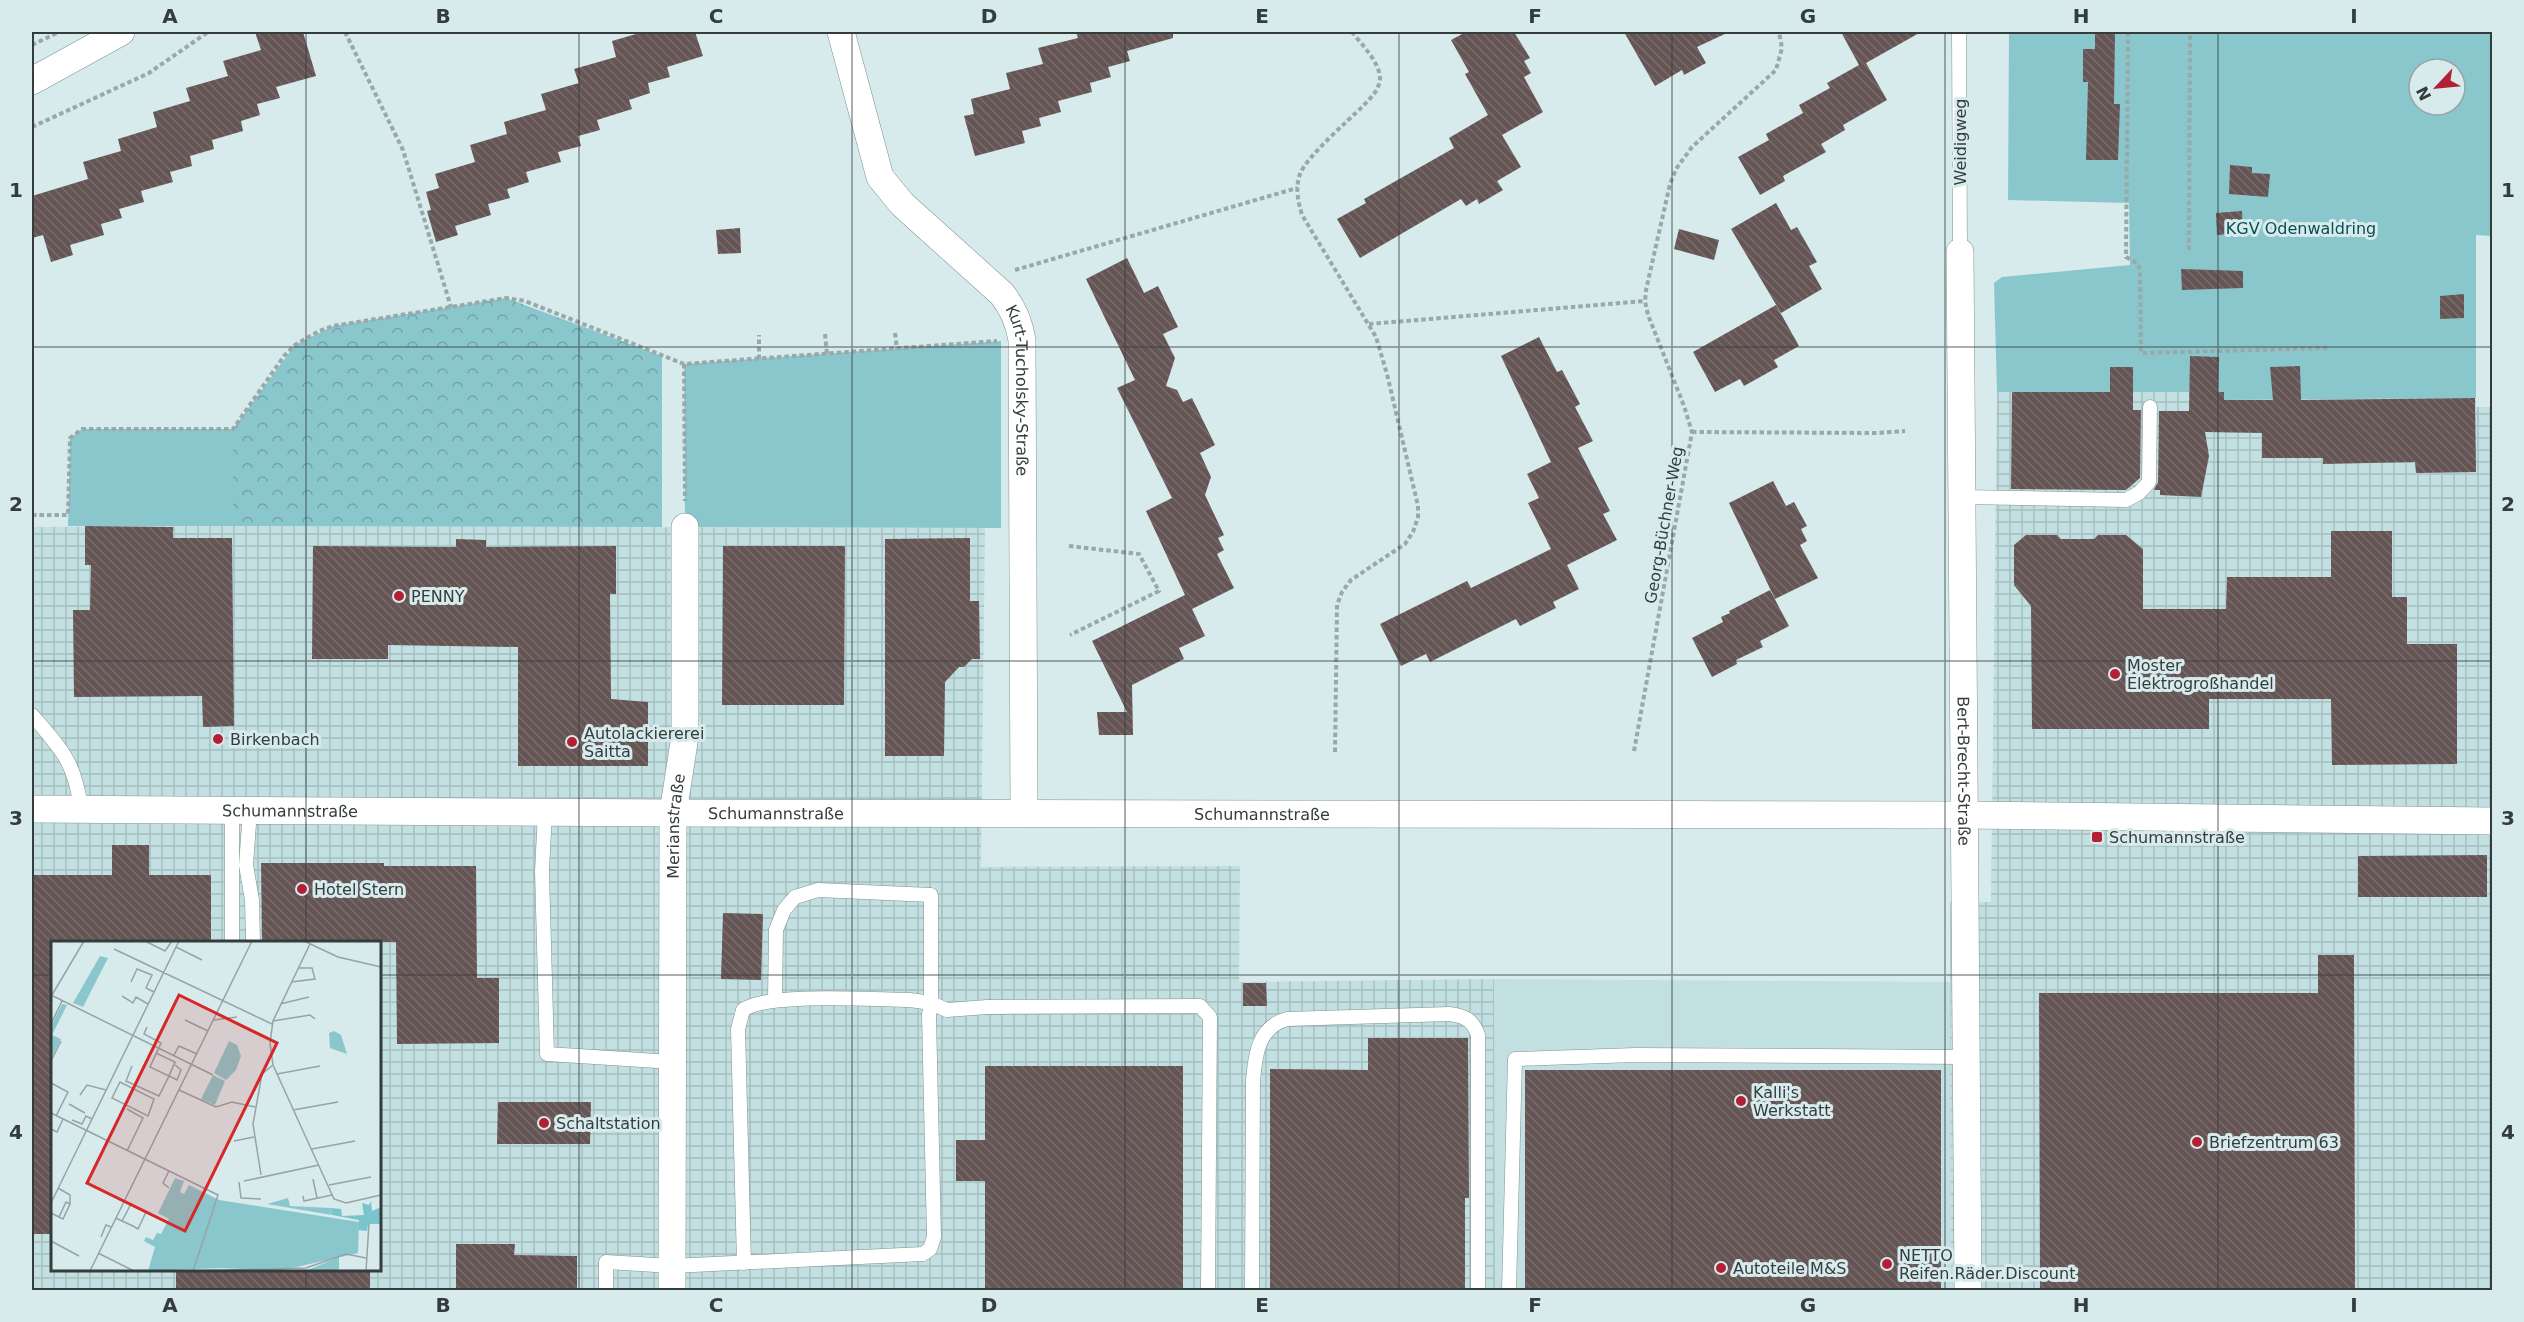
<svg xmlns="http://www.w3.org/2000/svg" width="2524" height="1322" viewBox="0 0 2524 1322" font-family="'DejaVu Sans',sans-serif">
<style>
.built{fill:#c2dfe1}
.industrial{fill:url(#industrial-grid);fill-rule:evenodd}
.park{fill:url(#park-crowns)}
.garden{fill:#8ac7cc;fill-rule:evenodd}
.building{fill:url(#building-back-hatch)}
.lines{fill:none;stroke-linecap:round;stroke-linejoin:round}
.service-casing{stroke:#809293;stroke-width:15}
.minor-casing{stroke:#809293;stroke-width:28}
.path{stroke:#99a8a9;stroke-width:4;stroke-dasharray:4.5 3;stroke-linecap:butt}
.service{stroke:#fff;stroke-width:14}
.minor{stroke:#fff;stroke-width:27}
.grid{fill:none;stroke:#343c3c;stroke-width:1.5;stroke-opacity:0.55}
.poi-dot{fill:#b32036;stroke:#d7eaec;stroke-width:2}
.labels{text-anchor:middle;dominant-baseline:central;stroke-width:6;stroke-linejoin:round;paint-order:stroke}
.street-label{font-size:16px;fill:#343c3c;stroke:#d7eaec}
.park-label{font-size:16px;fill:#084f53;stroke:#d7eaec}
.poi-label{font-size:16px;fill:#343c3c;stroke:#d7eaec;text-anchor:start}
.inset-road{fill:none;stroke:#96a4a6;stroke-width:1.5}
.view{fill:#d62828;fill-opacity:0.15;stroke:#d62828;stroke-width:3}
.inset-edge{fill:none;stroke:#343c3c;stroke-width:3}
.neatline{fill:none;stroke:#343c3c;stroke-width:2}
.grid-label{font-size:20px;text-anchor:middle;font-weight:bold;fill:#343c3c}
</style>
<defs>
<pattern id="industrial-grid" width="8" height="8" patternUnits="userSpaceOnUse" patternTransform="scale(1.5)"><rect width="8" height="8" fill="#c2dfe1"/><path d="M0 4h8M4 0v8" fill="none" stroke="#a7c0c2"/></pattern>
<pattern id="park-crowns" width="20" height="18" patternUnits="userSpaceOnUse" patternTransform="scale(1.5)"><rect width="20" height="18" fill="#8ac7cc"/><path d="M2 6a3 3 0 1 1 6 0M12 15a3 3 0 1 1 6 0" fill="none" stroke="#72a3a7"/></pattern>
<pattern id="building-back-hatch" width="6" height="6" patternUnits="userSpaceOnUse" patternTransform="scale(1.5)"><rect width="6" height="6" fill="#655555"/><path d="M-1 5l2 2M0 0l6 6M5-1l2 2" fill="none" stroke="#786b6b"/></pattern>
</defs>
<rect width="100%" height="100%" fill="#d7eaec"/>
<polygon class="built" points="1494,979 1950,982 1951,1290 1495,1290"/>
<g class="industrial">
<polygon points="1997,392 2224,392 2225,400 2476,398 2476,407 2492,407 2492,1290 1951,1290 1950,902 1991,902"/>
<path d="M233,526L985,528L981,867L1240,866L1239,982L1494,979L1495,1290H32V527ZM52,942H380V1270H52Z"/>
</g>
<polygon class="park" points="506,298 662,356 662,527 233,526 233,429 295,345 333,326"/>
<g class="garden">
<path d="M2009,32H2492V236L2476,235V398L2224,400V392H1997L1994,283L2002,277L2130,265L2129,203L2008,200ZM2419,69H2455V105H2419Z"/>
<polygon points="1001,341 1001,528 685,527 684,364"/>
<polygon points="82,429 233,429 233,526 68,526 70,438"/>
</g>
<g class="building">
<polygon points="255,32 303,32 316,76 276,87 280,98 257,104 260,115 241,121 243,131 212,140 214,149 190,156 192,166 170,172 173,182 141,191 144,202 119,209 122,218 101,224 104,235 70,245 73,255 51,262 43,235 32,238 32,196 88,179 83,162 121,151 118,139 157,127 153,112 190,101 186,88 228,76 223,61 261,50"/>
<polygon points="643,32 695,32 703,56 667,67 670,77 648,83 650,93 629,100 632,109 597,120 600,130 578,136 581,146 558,152 561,162 526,172 529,182 507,189 510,198 488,204 491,215 455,226 458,235 436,242 427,211 431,210 426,192 439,188 435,174 475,162 470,145 507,134 504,122 546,110 541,94 579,83 574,69 616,57 612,41"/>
<polygon points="1076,32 1173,32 1173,38 1127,51 1130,61 1108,67 1111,77 1090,83 1092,92 1058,101 1061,112 1039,118 1041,126 1022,131 1025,143 975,156 964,116 974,114 971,99 1010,89 1006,73 1043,64 1038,48 1078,38"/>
<polygon points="1466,32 1514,32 1530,58 1524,61 1531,73 1524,77 1543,112 1502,135 1521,167 1497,181 1503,190 1479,204 1477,199 1466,206 1461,199 1360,258 1337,219 1366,203 1364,199 1454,148 1449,138 1488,115 1465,74 1469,72 1451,40"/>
<polygon points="1624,32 1729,32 1697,47 1706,63 1684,75 1682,70 1655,86"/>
<polygon points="1841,32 1921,32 1866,63 1887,100 1843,125 1845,130 1821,144 1826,152 1783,176 1785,181 1760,195 1738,157 1769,140 1766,134 1803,113 1799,105 1830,88 1827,83 1859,65"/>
<polygon points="2095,32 2115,32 2114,104 2120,104 2118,160 2086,160 2088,82 2083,82 2083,49 2095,49"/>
<polygon points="2230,165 2252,167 2252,173 2270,174 2268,197 2229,194"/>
<polygon points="1776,203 1791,230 1797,227 1817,262 1809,266 1822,289 1781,313 1731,229"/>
<polygon points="2242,211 2243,233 2217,235 2216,213"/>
<polygon points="740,228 741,253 718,254 716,230"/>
<polygon points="1679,229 1719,240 1714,260 1674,249"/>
<polygon points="1127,258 1144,293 1158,286 1178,327 1163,334 1175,358 1166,386 1177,390 1183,402 1192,398 1215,445 1200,453 1211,477 1205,495 1224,535 1218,538 1224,550 1217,554 1234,588 1192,609 1205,636 1179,648 1184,659 1132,685 1133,735 1099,735 1097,712 1127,712 1092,641 1185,595 1146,511 1172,498 1117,388 1135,380 1086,279"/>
<polygon points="2181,269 2243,271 2243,288 2182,290"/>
<polygon points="2464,294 2464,318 2440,319 2440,296"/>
<polygon points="1776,305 1799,346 1774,360 1778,367 1744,386 1740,379 1715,392 1693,352"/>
<polygon points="1539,337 1557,372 1562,370 1580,404 1575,407 1593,441 1578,448 1610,511 1603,514 1617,540 1567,565 1579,589 1553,602 1556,608 1520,626 1516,619 1430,662 1426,654 1401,666 1380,624 1467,581 1471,588 1551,549 1528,503 1539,498 1527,474 1551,462 1501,356"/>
<polygon points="2190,356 2219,357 2218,392 2224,392 2224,400 2273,400 2270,367 2300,366 2301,400 2475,398 2476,472 2416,473 2415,462 2323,464 2323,458 2262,458 2262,433 2205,432 2209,456 2201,497 2160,495 2160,490 2154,490 2158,482 2159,411 2189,411"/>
<polygon points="2110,367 2133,367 2133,410 2141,410 2140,478 2126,490 2011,489 2012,392 2110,392"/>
<polygon points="1773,481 1786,506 1794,502 1807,526 1801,529 1807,541 1800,545 1818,578 1775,599 1729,503"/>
<polygon points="85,526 173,527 173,538 232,538 234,726 203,727 202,696 74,697 73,610 90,610 91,565 85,565"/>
<polygon points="2331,531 2392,531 2392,597 2407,597 2407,644 2457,644 2457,764 2332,765 2331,699 2209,699 2209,729 2032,729 2031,606 2014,585 2014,545 2026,535 2057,535 2061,539 2094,539 2098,535 2126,535 2143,549 2143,609 2226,609 2227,577 2331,577"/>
<polygon points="970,538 970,601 979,601 980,659 972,659 964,667 959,667 945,682 944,756 885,756 885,539"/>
<polygon points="456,539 486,540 486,547 616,546 616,594 610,594 611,699 648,702 648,766 518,766 518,647 388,645 388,659 312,659 313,546 456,547"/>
<polygon points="723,546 845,546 844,705 722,705"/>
<polygon points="1770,590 1789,626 1760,641 1763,647 1736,660 1737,664 1712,677 1692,638 1723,622 1721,617 1730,613 1729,611"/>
<polygon points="112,845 149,845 149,875 211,875 211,942 52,942 52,1234 32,1234 32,875 112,875"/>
<polygon points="2487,855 2487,897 2358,897 2358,856"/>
<polygon points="261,863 384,863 384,866 476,866 477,978 499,978 499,1043 397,1044 396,942 262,942"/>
<polygon points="723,913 763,914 761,980 721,979"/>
<polygon points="2318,955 2354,955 2355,1290 2040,1290 2039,993 2318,993"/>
<polygon points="1243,983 1266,983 1267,1006 1243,1006"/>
<polygon points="1368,1038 1468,1038 1469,1198 1465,1198 1465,1290 1270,1290 1270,1069 1368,1070"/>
<polygon points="985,1066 1183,1066 1183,1290 985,1290 985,1181 956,1181 956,1140 985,1140"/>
<rect x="1525" y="1070" width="416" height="220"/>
<polygon points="498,1102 591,1102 590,1144 497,1144"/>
<polygon points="456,1244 515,1244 514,1255 577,1256 577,1290 456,1290"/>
<rect x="176" y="1269" width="194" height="21"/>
</g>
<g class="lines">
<g class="service-casing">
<g id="service">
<polyline points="1959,32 1960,252"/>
<polyline points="1962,497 2126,500 2139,493 2149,482 2150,407"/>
<path d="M32,715C62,750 75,762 81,809"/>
<polyline points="250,810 246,865 252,900 253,942"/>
<polyline points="545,812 542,871 547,1054 673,1062"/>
<polyline points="232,942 232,810"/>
<path d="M744,1263L738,1029L743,1010C768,992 875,1000 910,1000L931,1003V895L818,890L795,897L784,910L776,930L775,999"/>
<polyline points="606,1290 606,1262 672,1266 923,1254 930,1249 934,1237 929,1015 931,1003 947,1010 987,1007 1200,1006 1210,1017 1208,1290"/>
<path d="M1252,1290L1253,1081C1255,1055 1258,1027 1287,1019L1449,1014C1465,1016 1473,1020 1478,1035V1290"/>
<polyline points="1509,1290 1515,1059 1635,1055 1967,1057"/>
</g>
</g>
<g class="minor-casing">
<g id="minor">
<path id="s1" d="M841,32L880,177L902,204L1002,294C1013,308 1019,321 1022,340L1024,812"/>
<polyline points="32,81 121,32"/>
<path id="s2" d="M1960,252L1968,1290"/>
<path id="s3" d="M32,809L673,813L1964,815L2492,821"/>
<path id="s4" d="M672,1290L673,813L685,736V527"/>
</g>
</g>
<g class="path">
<polyline points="345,32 403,150 451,307"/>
<polyline points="2128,32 2126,257 2137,263 2140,270 2141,353 2329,348"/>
<polyline points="32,45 59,32"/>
<polyline points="32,127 149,73 208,32"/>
<polyline points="2189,250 2190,32"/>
<polyline points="1015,270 1297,188"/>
<polyline points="1369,324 1645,301"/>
<polyline points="895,333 897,349"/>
<polyline points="825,334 827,354"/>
<polyline points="759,359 759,335"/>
<polyline points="684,364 685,501"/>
<polyline points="1692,432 1876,433 1905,431"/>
<polyline points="32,515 68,515 70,438 82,429 233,429 284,356 295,345 319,331 333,326 506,298 525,301 684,364 997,341"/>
<polyline points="1069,546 1139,554 1159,591 1070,635"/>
<polyline points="1634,751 1692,432 1684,406 1648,315 1645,301 1646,290 1670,184 1676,169 1692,147 1776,70 1782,48 1779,32"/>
<path d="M1335,752L1337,605L1342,592L1351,580L1405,544L1413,532L1418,517V506L1387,374L1376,337L1302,215C1298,201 1295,188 1300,174C1307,156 1348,121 1363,106C1371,98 1379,90 1380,79C1380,62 1361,44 1352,32"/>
</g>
<use href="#service" class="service"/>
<use href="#minor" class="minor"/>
</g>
<path class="grid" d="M306,32V942M579,32V1290M852,32V1290M1125,32V1290M1399,32V1290M1672,32V1290M1945,32V1290M2218,32V1290M32,347H2492M32,661H2492M32,975H52M380,975H2492M306,1270V1290"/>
<g class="poi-dot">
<circle cx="399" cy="596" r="6"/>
<circle cx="2115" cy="674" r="6"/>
<circle cx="218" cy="739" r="6"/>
<circle cx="572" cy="742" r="6"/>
<rect x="2091" y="831" width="12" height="12" rx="3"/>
<circle cx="302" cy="889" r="6"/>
<circle cx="1741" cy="1101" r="6"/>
<circle cx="544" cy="1123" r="6"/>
<circle cx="2197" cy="1142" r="6"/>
<circle cx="1887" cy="1264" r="6"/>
<circle cx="1721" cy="1268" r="6"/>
</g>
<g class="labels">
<g class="street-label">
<text transform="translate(1960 142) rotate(-90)">Weidigweg</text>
<text stroke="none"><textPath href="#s1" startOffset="420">Kurt-Tucholsky-Straße</textPath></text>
<text transform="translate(1664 525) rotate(-80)">Georg-Büchner-Weg</text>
<text stroke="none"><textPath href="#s2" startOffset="519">Bert-Brecht-Straße</textPath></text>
<text stroke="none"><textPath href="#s3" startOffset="258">Schumannstraße</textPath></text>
<text stroke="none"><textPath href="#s3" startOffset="744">Schumannstraße</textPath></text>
<text stroke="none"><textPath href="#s3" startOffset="1230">Schumannstraße</textPath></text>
<text stroke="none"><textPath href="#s4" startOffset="464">Merianstraße</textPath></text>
</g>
<g class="park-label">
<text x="2301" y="228">KGV Odenwaldring</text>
</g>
<g class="poi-label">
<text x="411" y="596">PENNY</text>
<text x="2127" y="665">Moster<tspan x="2127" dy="18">Elektrogroßhandel</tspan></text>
<text x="584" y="733">Autolackiererei<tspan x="584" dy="18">Saitta</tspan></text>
<text x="230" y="739">Birkenbach</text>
<text x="2109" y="837">Schumannstraße</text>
<text x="314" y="889">Hotel Stern</text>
<text x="1753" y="1092">Kalli's<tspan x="1753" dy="18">Werkstatt</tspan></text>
<text x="556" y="1123">Schaltstation</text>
<text x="2209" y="1142">Briefzentrum 63</text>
<text x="1899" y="1255">NETTO<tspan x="1899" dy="18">Reifen.Räder.Discount</tspan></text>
<text x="1733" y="1268">Autoteile M&amp;S</text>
</g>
</g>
<g transform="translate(51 941)">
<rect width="330" height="330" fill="#d7eaec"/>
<path d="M49,15L57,17L32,66L22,62ZM11,63L16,64L1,94L10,98L0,118V85ZM237,257L239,265L280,267L281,274L216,263Z" fill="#8ac7cc"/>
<path d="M320,260L321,270L330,266V283H317L316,290L307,289L308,279L281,274L280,267L290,268L291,275L313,274L311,262L318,264Z" fill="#7ac5cb"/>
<path d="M283,90L290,94L296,113L279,107L278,92ZM178,100L186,104L190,115L185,129L175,139L163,132Z" fill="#8ac7cc"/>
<path d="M162,134L174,140L164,164L150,158ZM124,237L133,240L129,251L133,253L138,244L168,259L308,281L307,312L228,330L171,327L97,330L104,306L93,300L95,296L102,299L106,292L110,293L118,278L107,272ZM288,316V330H229L257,329Z" fill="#8ac7cc"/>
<path class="inset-road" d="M94,0L114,10L121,0M253,0L287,16L330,26M259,3L222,80L219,102L222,124L283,258L295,262L330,254M125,6L151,19M63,8L221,83M80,41L86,28L101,34L95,47L103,51M240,41L264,38L261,27H247M0,54L162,134M1,54L33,0M71,55L82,62L85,56L97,63M229,63L258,56M330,77V99M134,79L157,90M163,79L186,76M222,80L259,74L264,78M0,83L11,60M105,112L124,121L118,135L126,139L130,129L124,124M123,114L128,105L146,113M0,120L10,100M81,125L75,140L108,155L118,135L99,126L110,102L93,93L96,86M226,133L269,125M69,141L103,158L97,175L61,157ZM0,142L17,151L5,175M128,149L165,166L181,161L204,166M29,154L36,144L55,149M18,163L34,172M242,169L287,161M0,172L167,254L142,330M21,179L31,183L35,175L41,178M0,188L6,191L12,178M183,200L203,196M261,208L304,200M76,210L92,177L76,168M210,234L202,183L211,133L222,124M262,238L266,257M193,240L268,224M188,241L190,257L210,258M278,244L320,236M7,247L19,254V263L12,278L8,276M118,247L112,242L118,230M252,255L253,260L281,254M0,262L128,0M0,272L8,276L15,261L19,263M65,277L71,280L82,285L87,288L95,271L80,263L71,280M50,296L55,284L60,286M0,300L28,315M47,312L83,330M39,330L201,0M142,330L255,327L295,313L315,317M315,330L318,282"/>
<path class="view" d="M128,54L226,102L134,290L36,242Z"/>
<rect width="330" height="330" class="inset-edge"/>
</g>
<rect width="2524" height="1322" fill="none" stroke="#d7eaec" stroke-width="66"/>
<g transform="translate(2437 87) rotate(244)"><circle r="28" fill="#d7eaec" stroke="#96a4a6" stroke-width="1.5"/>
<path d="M0-4.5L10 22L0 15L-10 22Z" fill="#b32036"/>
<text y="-9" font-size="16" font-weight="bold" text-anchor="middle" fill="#343c3c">N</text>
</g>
<rect x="33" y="33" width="2458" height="1256" class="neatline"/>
<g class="grid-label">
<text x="170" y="23">A</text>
<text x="443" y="23">B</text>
<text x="716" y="23">C</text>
<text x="989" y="23">D</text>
<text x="1262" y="23">E</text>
<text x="1535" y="23">F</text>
<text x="1808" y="23">G</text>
<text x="2081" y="23">H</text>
<text x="2354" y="23">I</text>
<text x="16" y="197">1</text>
<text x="2508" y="197">1</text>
<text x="16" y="511">2</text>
<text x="2508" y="511">2</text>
<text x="16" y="825">3</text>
<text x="2508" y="825">3</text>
<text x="16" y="1139">4</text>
<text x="2508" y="1139">4</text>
<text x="170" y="1312">A</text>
<text x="443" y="1312">B</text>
<text x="716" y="1312">C</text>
<text x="989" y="1312">D</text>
<text x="1262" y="1312">E</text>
<text x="1535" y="1312">F</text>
<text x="1808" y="1312">G</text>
<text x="2081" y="1312">H</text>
<text x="2354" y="1312">I</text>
</g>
</svg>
